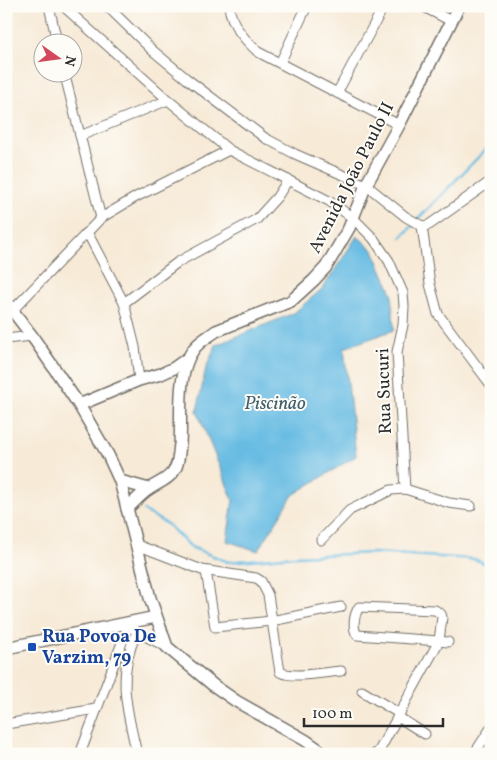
<svg xmlns="http://www.w3.org/2000/svg" width="497" height="760" viewBox="0 0 497 760" font-family="Vollkorn,serif">
<style>
.water{fill:#67bce3;stroke:#497487}
.lines{fill:none;stroke-linecap:round;stroke-linejoin:round}
.stream{stroke:#67bce3;stroke-width:2.5}
.minor-casing{stroke:#726e67;stroke-width:11}
.major-casing{stroke:#726e67;stroke-width:14}
.minor{stroke:#fff;stroke-width:9}
.major{stroke:#fff;stroke-width:11}
.transit-dot{fill:#1a4fb4;stroke:#fdfcf7;stroke-width:2}
.labels{text-anchor:middle;dominant-baseline:central;stroke-width:4;stroke-linejoin:round;paint-order:stroke}
.street-label{font-size:18px;fill:#2b2b2b;stroke:#fdfcf7}
.transit-label{font-size:18px;font-weight:bold;fill:#164399;stroke:#fdfcf7;text-anchor:start}
.water-label{font-size:19px;font-style:italic;fill:#405e6b;stroke:#fdfcf7}
</style>
<rect width="100%" height="100%" fill="#fdfcf7"/>
<filter id="ink" filterUnits="userSpaceOnUse"><feTurbulence type="fractalNoise" baseFrequency=".02" numOctaves="2"/><feDisplacementMap in="SourceGraphic" scale="10" xChannelSelector="R" yChannelSelector="G"/><feConvolveMatrix kernelMatrix="1 2 1 2 8 2 1 2 1" color-interpolation-filters="sRGB"/></filter>
<filter id="wash" filterUnits="userSpaceOnUse"><feTurbulence type="fractalNoise" baseFrequency=".0096" numOctaves="4" result="noise"/><feDisplacementMap in="SourceGraphic" scale="20" xChannelSelector="R" yChannelSelector="G"/><feGaussianBlur stdDeviation="1.12" result="paint"/><feColorMatrix in="noise" values="0 0 0 0 0 0 0 0 0 0 0 0 0 0 0 0 0 1.4 0 .05"/><feComposite in="paint" operator="in"/></filter>
<g filter="url(#wash)">
<rect width="100%" height="100%" fill="#f7ead7"/>
<polygon class="water" points="357,236 373,250 392,293 394,330 344,348 356,456 293,495 258,551 227,541 233,500 197,411 206,368 216,345 294,313 323,288"/>
<g class="lines">
<g class="stream">
<polyline points="417,220 491,144"/>
<polyline points="401,238 414,224"/>
<polyline points="144,511 167,524 191,547 228,562 295,556 375,553 474,559 491,566"/>
</g>
</g>
</g>
<g filter="url(#ink)">
<g class="lines">
<g class="minor-casing">
<g id="minor">
<polyline points="49,6 57,42"/>
<polyline points="63,6 168,100 229,150 329,201 353,218 373,238 389,261 403,293 404,306 403,325 397,352 405,489"/>
<polyline points="107,6 152,50 187,79 265,138 295,154 366,185 406,217 422,226 429,225 491,181"/>
<path d="M229,6C231,25 245,40 258,52L399,125"/>
<polyline points="422,6 451,21"/>
<polyline points="280,63 307,6"/>
<polyline points="64,72 101,218"/>
<polyline points="337,93 384,6"/>
<polyline points="80,136 168,100"/>
<polyline points="422,226 430,284 438,314 491,385"/>
<polyline points="87,232 124,303 135,347 139,380"/>
<polyline points="124,303 178,262 257,219 277,197 288,180"/>
<polyline points="13,310 101,218 136,197 229,150"/>
<polyline points="6,339 32,336"/>
<polyline points="321,540 350,510 391,490 405,489 449,503 471,506"/>
<path d="M137,545L202,570L256,578L261,581L268,595L280,672C292,679 326,672 341,671"/>
<polyline points="206,571 215,627 271,621 341,607"/>
<path d="M137,632C116,675 127,710 137,754"/>
<polyline points="362,691 400,714"/>
<polyline points="398,717 425,734"/>
<polyline points="6,724 96,709"/>
<polyline points="487,734 491,744"/>
<polyline points="80,754 129,624 137,632 167,647"/>
<path d="M375,754L379,751L439,641L442,617L441,614L435,610L359,607C354,615 352,627 357,635L439,641L448,642"/>
<polyline points="474,754 491,728"/>
</g>
</g>
<g class="major-casing">
<g id="major">
<polyline points="6,302 32,336 56,371 79,405 108,455 120,481 150,598 167,647 213,685 236,701 305,740 325,754"/>
<polyline points="79,405 139,380 161,374 174,368 188,358"/>
<polyline points="120,481 149,489"/>
<path d="M127,509C134,502 142,493 150,488C160,482 171,478 176,467C179,460 179,451 180,444C182,417 176,374 193,350C198,342 208,337 216,331L291,301L314,280L326,267L349,228L366,185L399,125L459,6"/>
<polyline points="6,648 156,617"/>
</g>
</g>
<use href="#minor" class="minor"/>
<use href="#major" class="major"/>
</g>
</g>
<rect class="transit-dot" x="27" y="642" width="10" height="10" rx="2.5"/>
<g class="labels">
<g class="street-label">
<text transform="translate(352 178) rotate(-63)">Avenida João Paulo II</text>
<text transform="translate(385 391) rotate(-92)">Rua Sucuri</text>
</g>
<g class="transit-label">
<text x="42" y="637">Rua Povoa De<tspan x="42" dy="21">Varzim, 79</tspan></text>
</g>
<g class="water-label">
<text x="275" y="404">Piscinão</text>
</g>
</g>
<rect width="497" height="760" fill="none" stroke="#fdfcf7" stroke-width="25"/>
<g transform="translate(58 58) rotate(104)"><circle r="24" fill="#fdfcf7" stroke="#a9a8a5"/>
<path d="M0-4L9 19L0 12L-9 19Z" fill="#d1495b"/>
<text y="-8" font-size="14" font-weight="bold" text-anchor="middle" fill="#2b2b2b">N</text>
</g>
<path d="M304 718v8h139v-8" fill="none" stroke="#2b2b2b" stroke-width="2.5"/>
<text x="312" y="718" font-size="15" fill="#2b2b2b" stroke="#fdfcf7" stroke-width="4" paint-order="stroke">100 m</text>
</svg>
